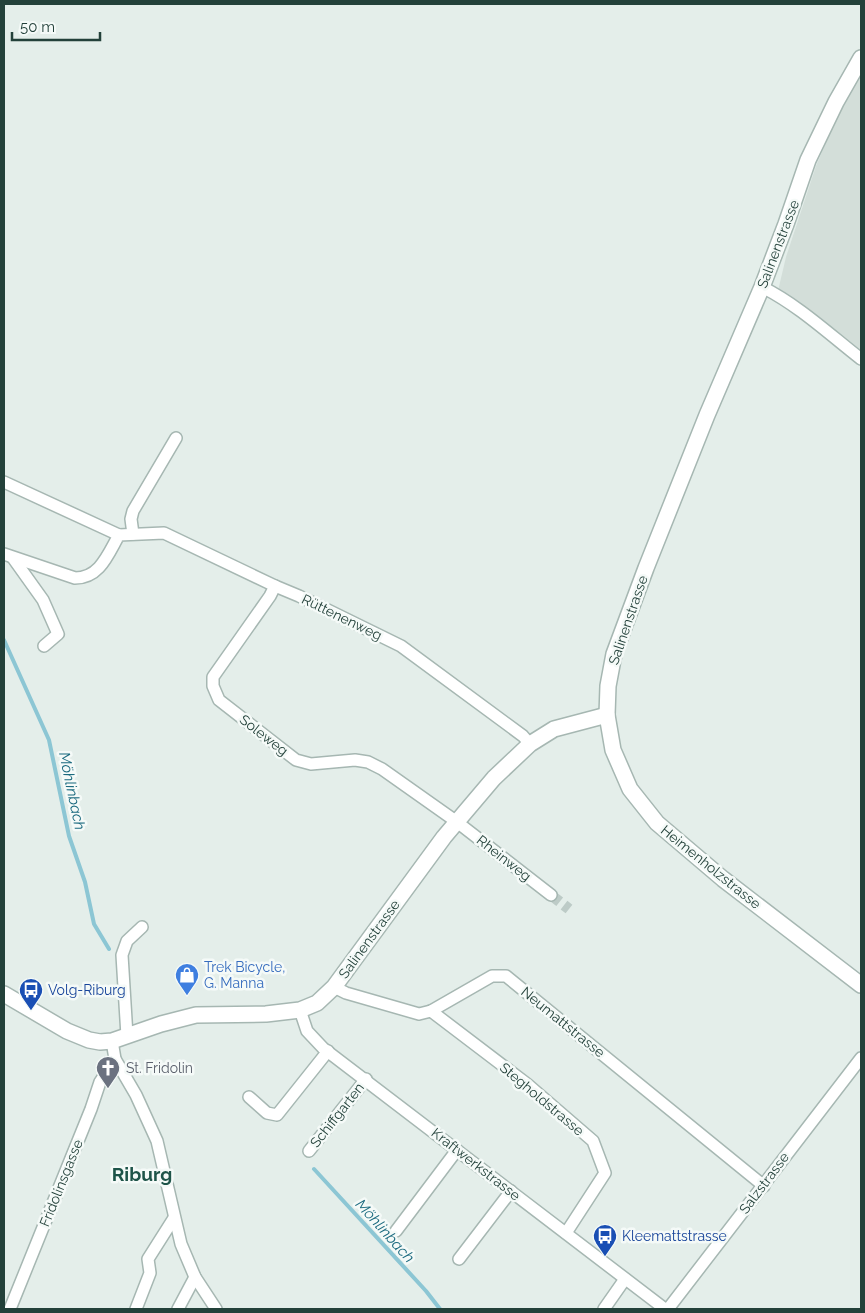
<svg xmlns="http://www.w3.org/2000/svg" width="865" height="1313" viewBox="0 0 865 1313" font-family="Raleway,sans-serif">
<style>
.built{fill:#d3ded9}
.lines{fill:none;stroke-linecap:round;stroke-linejoin:round}
.stream{stroke:#8cc6d4;stroke-width:4}
.minor-tunnel{stroke:#bdcbc7;stroke-width:11;stroke-dasharray:11 5.5;stroke-linecap:butt}
.minor-casing{stroke:#a6b7b2;stroke-width:14}
.tertiary-casing{stroke:#a6b7b2;stroke-width:18}
.minor{stroke:#fff;stroke-width:11}
.tertiary{stroke:#fff;stroke-width:15}
.labels{text-anchor:middle;dominant-baseline:central;stroke-width:5;stroke-linejoin:round;paint-order:stroke}
.street-label{font-size:14px;fill:#23413a;stroke:#f5faf8}
.shop-label{font-size:14px;fill:#366cbe;stroke:#f5faf8;text-anchor:start}
.transit-label{font-size:14px;fill:#164399;stroke:#f5faf8;text-anchor:start}
.worship-label{font-size:14px;fill:#5b616d;stroke:#f5faf8;text-anchor:start}
.water-label{font-size:15px;font-style:italic;fill:#1b6a7f;stroke:#f5faf8}
.district-label{font-size:19px;font-weight:bold;fill:#1e5449;stroke:#f5faf8}
</style>
<rect width="100%" height="100%" fill="#e4eeea"/>
<polygon class="built" points="861,73 861,359 777,295 786,257 816,166 842,105"/>
<g class="lines">
<g class="stream">
<polyline points="4,640 49,740 69,836 85,882 94,924 109,949"/>
<polyline points="314,1169 426,1291 440,1309"/>
</g>
<polyline class="minor-tunnel" points="551,895 569,909"/>
<g class="minor-casing">
<g id="minor">
<path d="M762,287C798,305 829,334 861,359"/>
<polyline points="4,482 119,535"/>
<polyline points="133,534 131,519 133,511 176,438"/>
<path d="M4,554L75,578C100,578 108,554 119,535L164,533L275,586L299,596L401,646L523,736L530,744"/>
<polyline points="13,558 43,600 58,634 44,646"/>
<polyline points="275,586 270,596 213,677 213,686 219,700 296,760 311,764 355,760 368,762 382,769 457,822 551,895"/>
<polyline points="334,987 346,993 419,1014 431,1011 492,976 506,976 764,1186"/>
<polyline points="300,1010 307,1031 323,1048 665,1309"/>
<polyline points="431,1011 527,1084 593,1141 605,1173 566,1233"/>
<polyline points="127,1036 122,955 127,941 142,927"/>
<polyline points="112,1041 115,1059 136,1095 157,1141 181,1244 195,1277 216,1309"/>
<polyline points="249,1097 267,1113 277,1115 328,1051"/>
<polyline points="309,1151 366,1079"/>
<polyline points="396,1231 457,1150"/>
<polyline points="459,1259 511,1191"/>
<polyline points="10,1309 91,1109 100,1082 115,1059"/>
<polyline points="136,1309 150,1273 148,1259 174,1218"/>
<polyline points="178,1309 195,1277"/>
<polyline points="604,1309 625,1279"/>
<polyline points="668,1309 861,1058"/>
</g>
</g>
<g class="tertiary-casing">
<g id="tertiary">
<polyline points="861,58 836,102 808,160 786,224 762,287 707,415 646,568 614,654 608,686 607,715 613,750 630,789 657,823 723,879 861,985"/>
<polyline points="4,994 67,1031 89,1040 100,1042 112,1041 161,1024 196,1015 266,1014 300,1010 317,1003 334,987 444,837 494,778 530,744 554,729 607,715"/>
</g>
</g>
<use href="#minor" class="minor"/>
<use href="#tertiary" class="tertiary"/>
</g>
<defs>
<g id="shop-pin" transform="scale(1.25)"><path d="M0 17L-7.5 6A9.5 9.5 0 1 1 7.5 6Z" fill="#3f7fe0" stroke="#f5faf8"/><path d="M-5-2.5h2.3a2.7 3.5 0 0 1 5.4 0H5L5.5 6h-11ZM-1.5-2.5h3a1.5 2.3 0 0 0-3 0Z" fill="#fff"/></g>
<g id="bus-pin" transform="scale(1.25)"><path d="M0 17L-7.5 6A9.5 9.5 0 1 1 7.5 6Z" fill="#1a4fb4" stroke="#f5faf8"/><path d="M-5-6H5V4H4V6H2V4H-2V6H-4V4H-5ZM-3.5-4V0h7V-4ZM-3.5 1.2v1.5H-2V1.2ZM2 1.2v1.5H3.5V1.2Z" fill="#fff"/></g>
<g id="church-pin" transform="scale(1.25)"><path d="M0 17L-7.5 6A9.5 9.5 0 1 1 7.5 6Z" fill="#6b7280" stroke="#f5faf8"/><path d="M-1.2-6h2.4v3.5h3.3v2.4h-3.3V6h-2.4V-.1h-3.3v-2.4h3.3Z" fill="#fff"/></g>
</defs>
<g fill-rule="evenodd">
<use href="#shop-pin" x="187" y="975"/>
<use href="#bus-pin" x="31" y="990"/>
<use href="#church-pin" x="108" y="1068"/>
<use href="#bus-pin" x="605" y="1236"/>
</g>
<g class="labels">
<g class="street-label">
<text transform="translate(778 244) rotate(-69)">Salinenstrasse</text>
<text transform="translate(342 617) rotate(26)">Rüttenenweg</text>
<text transform="translate(628 620) rotate(-71)">Salinenstrasse</text>
<text transform="translate(264 735) rotate(38)">Soleweg</text>
<text transform="translate(504 858) rotate(38)">Rheinweg</text>
<text transform="translate(711 867) rotate(39)">Heimenholzstrasse</text>
<text transform="translate(369 939) rotate(-54)">Salinenstrasse</text>
<text transform="translate(563 1022) rotate(39)">Neumattstrasse</text>
<text transform="translate(542 1099) rotate(40)">Stegholdstrasse</text>
<text transform="translate(337 1115) rotate(-52)">Schiffgarten</text>
<text transform="translate(476 1164) rotate(38)">Kraftwerkstrasse</text>
<text transform="translate(61 1183) rotate(-68)">Fridolinsgasse</text>
<text transform="translate(764 1183) rotate(-53)">Salzstrasse</text>
</g>
<g class="shop-label">
<text x="204" y="967">Trek Bicycle,<tspan x="204" dy="16">G. Manna</tspan></text>
</g>
<g class="transit-label">
<text x="48" y="990">Volg-Riburg</text>
<text x="622" y="1236">Kleemattstrasse</text>
</g>
<g class="worship-label">
<text x="126" y="1068">St. Fridolin</text>
</g>
<g class="water-label">
<text transform="translate(72 791) rotate(78)">Möhlinbach</text>
<text transform="translate(385 1231) rotate(48)">Möhlinbach</text>
</g>
<g class="district-label">
<text x="142" y="1174">Riburg</text>
</g>
</g>
<rect width="865" height="1313" fill="none" stroke="#23413a" stroke-width="10"/>
<path d="M12 32v8h88v-8" fill="none" stroke="#23413a" stroke-width="2.5"/>
<text x="20" y="32" font-size="15" fill="#23413a" stroke="#f5faf8" stroke-width="4" paint-order="stroke">50 m</text>
</svg>
